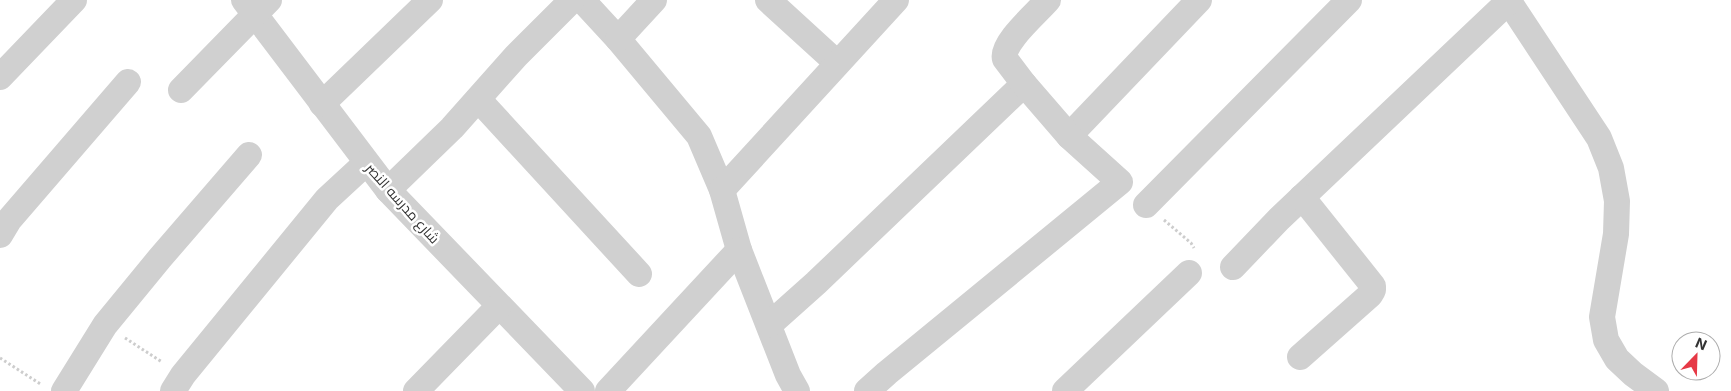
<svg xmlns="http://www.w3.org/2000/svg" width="1731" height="391" viewBox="0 0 1731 391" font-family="Inter,Cairo,sans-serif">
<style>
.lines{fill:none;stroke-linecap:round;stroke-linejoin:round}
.path{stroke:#cdcdcd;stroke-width:3;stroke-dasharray:2.5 2.5;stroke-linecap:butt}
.street{stroke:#d0d0d0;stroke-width:26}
.labels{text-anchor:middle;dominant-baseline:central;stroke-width:5;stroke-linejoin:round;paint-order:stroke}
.street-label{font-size:14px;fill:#333;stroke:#fff}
</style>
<rect width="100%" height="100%" fill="#fff"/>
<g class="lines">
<g class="path">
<polyline points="1164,220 1191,243 1194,248"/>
<polyline points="125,338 162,362"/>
<polyline points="0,358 42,385"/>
</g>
<g class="street">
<polyline points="244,0 388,190 582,391"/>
<polyline points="582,0 618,39 699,136 722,190 739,250 788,375 797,391"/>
<polyline points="768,0 837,63"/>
<polyline points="1508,0 1599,138 1611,168 1617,201 1616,234 1602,317 1606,340 1617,359 1633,374 1656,391"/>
<polyline points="618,39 654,0"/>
<polyline points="0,77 74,0"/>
<polyline points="181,90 269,0"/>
<polyline points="478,99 639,274"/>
<polyline points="322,104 430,0"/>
<polyline points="1069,136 1199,0"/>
<polyline points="388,190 452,128 516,56 572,0"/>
<polyline points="722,190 896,0"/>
<polyline points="1146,205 1349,0"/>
<polyline points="0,235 9,220 128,82"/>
<polyline points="1233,267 1279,219 1510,0"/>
<polyline points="769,325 816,283 1024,84"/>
<polyline points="1300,357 1370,295 1373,290 1373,286 1302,197"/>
<polyline points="64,391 105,325 160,258 249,155"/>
<polyline points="173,391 183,375 327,199 366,163"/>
<polyline points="416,391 499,306"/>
<polyline points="608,391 739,250"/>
<path d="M867,391L887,373L1120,182L1069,136L1024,84L1005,59C1000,44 1038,12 1048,0"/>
<polyline points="1065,391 1189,273"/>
</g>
</g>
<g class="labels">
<g class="street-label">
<text transform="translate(403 203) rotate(48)">شارع مدرسه النصر</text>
</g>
</g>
<g transform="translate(1696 356) rotate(23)"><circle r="24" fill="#ffffff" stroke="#adadad"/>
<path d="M0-4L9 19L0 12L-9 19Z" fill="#e63946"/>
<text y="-8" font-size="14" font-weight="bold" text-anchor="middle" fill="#333333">N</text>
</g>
</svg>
